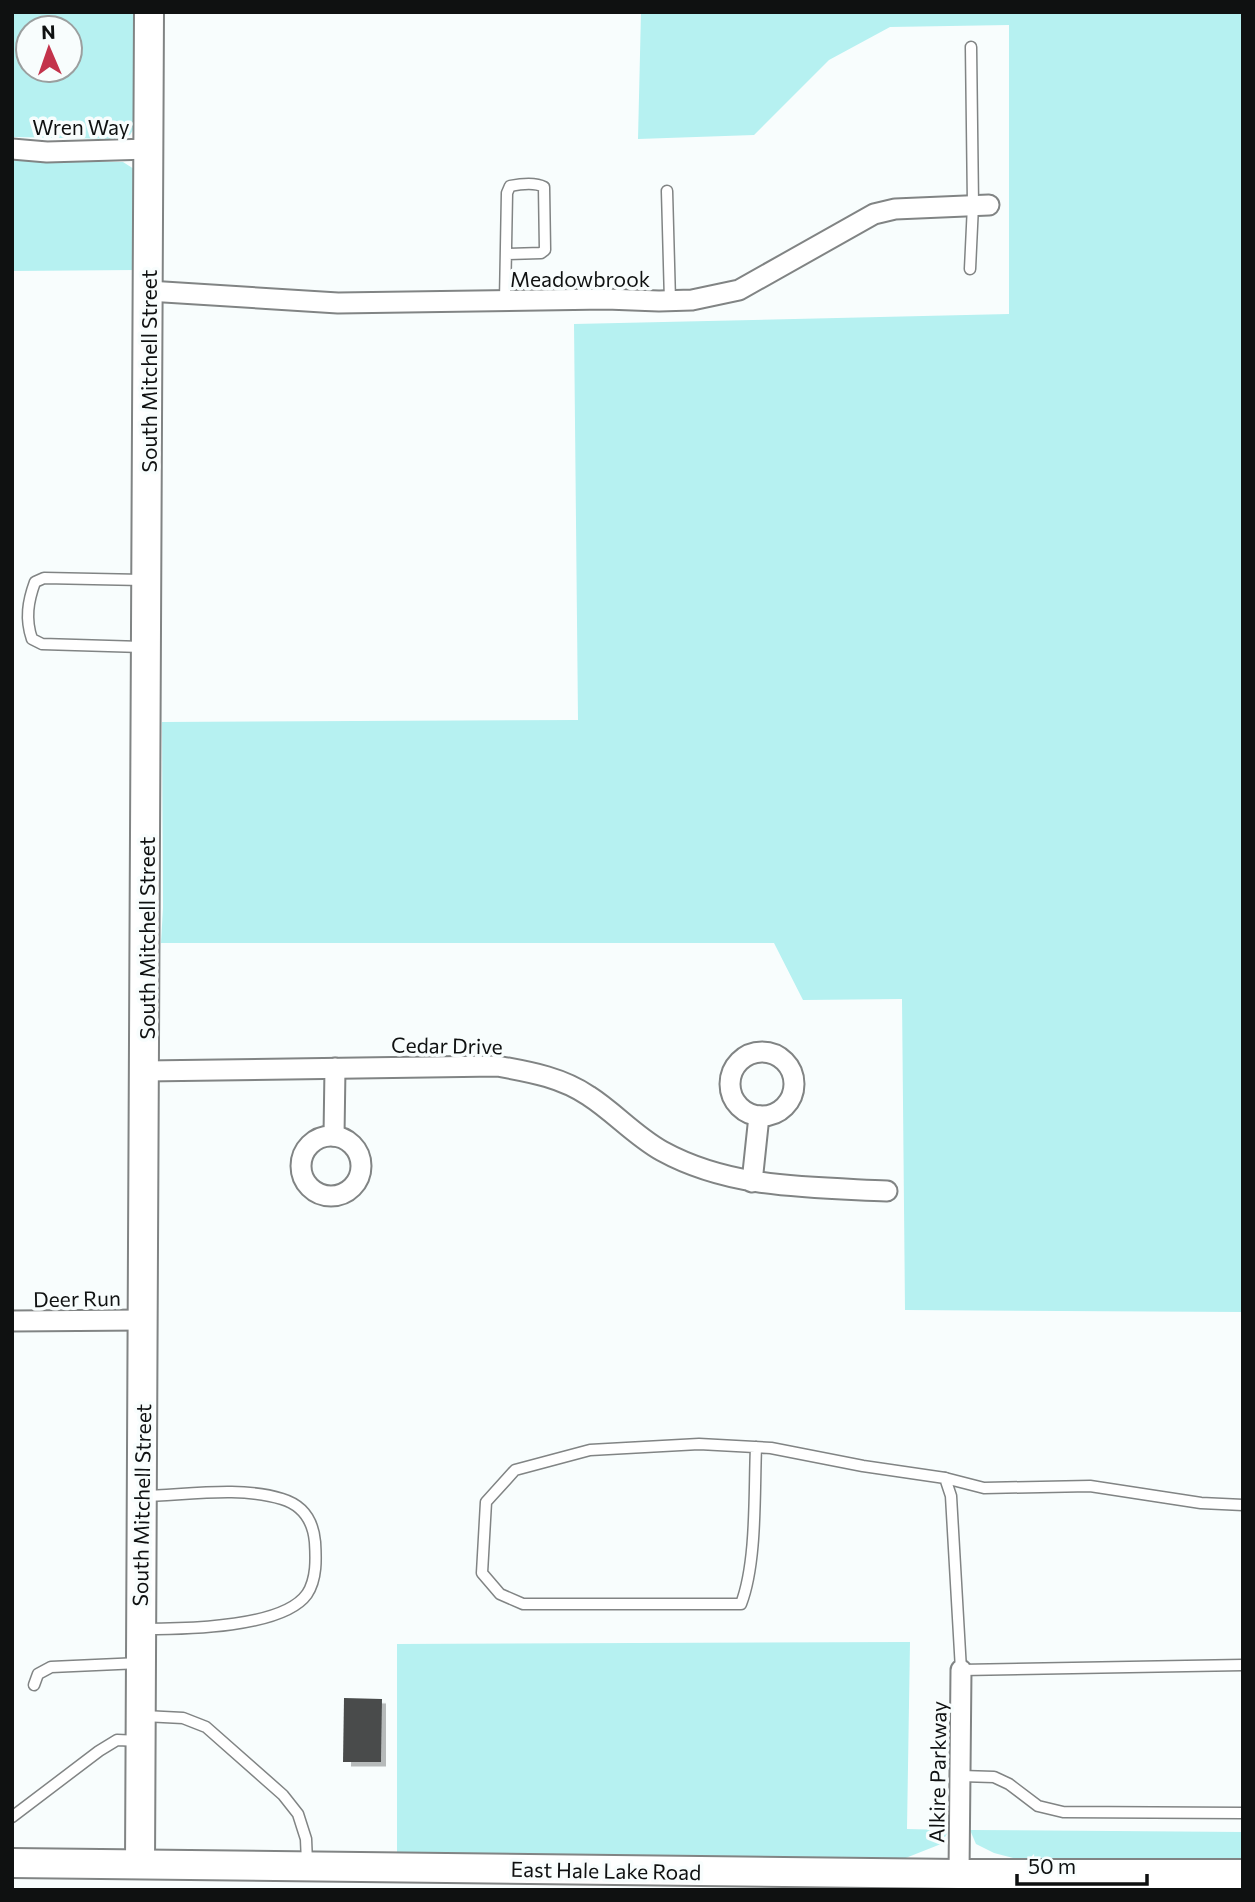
<svg xmlns="http://www.w3.org/2000/svg" width="1255" height="1902" viewBox="0 0 1255 1902" font-family="Commissioner,sans-serif">
<style>
.green{fill:#b6f1f1;fill-rule:evenodd}
.building{fill:#484b4b;filter:url(#shadow)}
.lines{fill:none;stroke-linecap:round;stroke-linejoin:round}
.lane-casing{stroke:#818484;stroke-width:13}
.street-casing{stroke:#818484;stroke-width:23}
.secondary-casing{stroke:#818484;stroke-width:32}
.lane{stroke:#fff;stroke-width:10}
.street{stroke:#fff;stroke-width:19}
.secondary{stroke:#fff;stroke-width:28}
.labels{text-anchor:middle;dominant-baseline:central;stroke-width:7;stroke-linejoin:round;paint-order:stroke}
.street-label{font-size:21px;fill:#0f1111;stroke:#f8fdfd}
</style>
<defs>
<filter id="shadow"><feDropShadow dx="8" dy="4.5" stdDeviation="0" flood-color="#0004"/></filter>
</defs>
<rect width="100%" height="100%" fill="#f8fdfd"/>
<g class="green">
<path d="M12,12H136L137,123L130,135L118,139L12,137ZM28,28H70V70H28Z"/>
<polygon points="641,12 1243,12 1243,1312 905,1310 902,999 803,1000 774,943 161,943 163,908 162,722 578,720 574,324 1009,314 1009,25 890,27 829,60 754,135 638,139"/>
<polygon points="12,160 123,162 134,169 136,270 12,271"/>
<polygon points="910,1642 907,1829 949,1830 941,1844 893,1863 397,1858 397,1644"/>
<polygon points="970,1830 1243,1832 1243,1865 1036,1864 994,1853 976,1844"/>
</g>
<polygon class="building" points="344,1698 382,1699 381,1762 343,1762"/>
<g class="lines">
<g class="lane-casing">
<g id="lane">
<polyline points="667,191 670,301"/>
<polyline points="970,269 973,205 971,47"/>
<path d="M505,301L507,193L510,186C520,184 535,182 544,187L545,250L541,253L506,254"/>
<path d="M142,647L42,644L32,639C25,619 28,601 35,582L44,578L143,580"/>
<path d="M756,1447C754,1493 757,1562 741,1604H523L500,1594L482,1573L486,1502L515,1470L590,1450L699,1444L771,1448L863,1466L945,1478L951,1496L961,1670L1243,1665"/>
<polyline points="945,1478 984,1488 1090,1486 1201,1503 1243,1505"/>
<path d="M143,1496C186,1495 241,1486 282,1499C302,1505 313,1520 315,1542C316,1558 317,1579 307,1594C283,1628 184,1629 144,1629"/>
<polyline points="34,1685 38,1674 51,1667 140,1663"/>
<polyline points="144,1716 183,1718 206,1727 283,1795 298,1814 306,1839 307,1863"/>
<polyline points="961,1776 994,1777 1009,1784 1038,1806 1063,1812 1243,1813"/>
<polyline points="12,1817 99,1751 117,1740 140,1741"/>
</g>
</g>
<g class="street-casing">
<g id="street">
<polyline points="12,149 47,152 149,149"/>
<polyline points="148,291 338,303 606,299 659,301 692,300 739,290 874,214 895,209 989,205"/>
<circle cx="762" cy="1084" r="32"/>
<path d="M145,1071L497,1066C530,1072 561,1077 589,1096C614,1112 635,1136 662,1151C731,1189 810,1187 887,1191"/>
<circle cx="331" cy="1166" r="30"/>
<polyline points="334,1136 335,1068"/>
<polyline points="752,1182 759,1116"/>
<polyline points="12,1321 143,1320"/>
<polyline points="959,1874 961,1670"/>
</g>
</g>
<g class="secondary-casing">
<g id="secondary">
<polyline points="12,1863 959,1874 1243,1874"/>
<polyline points="140,1864 149,12"/>
</g>
</g>
<use href="#lane" class="lane"/>
<use href="#street" class="street"/>
<use href="#secondary" class="secondary"/>
</g>
<g class="labels">
<g class="street-label">
<text x="81" y="126">Wren Way</text>
<text x="580" y="278">Meadowbrook</text>
<text transform="translate(148 371) rotate(-90)">South Mitchell Street</text>
<text transform="translate(146 938) rotate(-90)">South Mitchell Street</text>
<text transform="translate(447 1045) rotate(1)">Cedar Drive</text>
<text transform="translate(77 1298) rotate(-1)">Deer Run</text>
<text transform="translate(141 1505) rotate(-89)">South Mitchell Street</text>
<text transform="translate(937 1772) rotate(-89)">Alkire Parkway</text>
<text transform="translate(606 1870) rotate(1)">East Hale Lake Road</text>
</g>
</g>
<rect width="1255" height="1902" fill="none" stroke="#0f1111" stroke-width="28"/>
<g transform="translate(49 49) rotate(358)"><circle r="33" fill="#f8fdfd" stroke="#9b9f9f" stroke-width="2"/>
<path d="M0-5L12 26L0 18L-12 26Z" fill="#c3334b"/>
<text y="-10" font-size="19" font-weight="bold" text-anchor="middle" fill="#0f1111">N</text>
</g>
<path d="M1017 1874v10h130v-10" fill="none" stroke="#0f1111" stroke-width="3.5"/>
<text x="1028" y="1874" font-size="21" fill="#0f1111" stroke="#f8fdfd" stroke-width="5" paint-order="stroke">50 m</text>
</svg>
